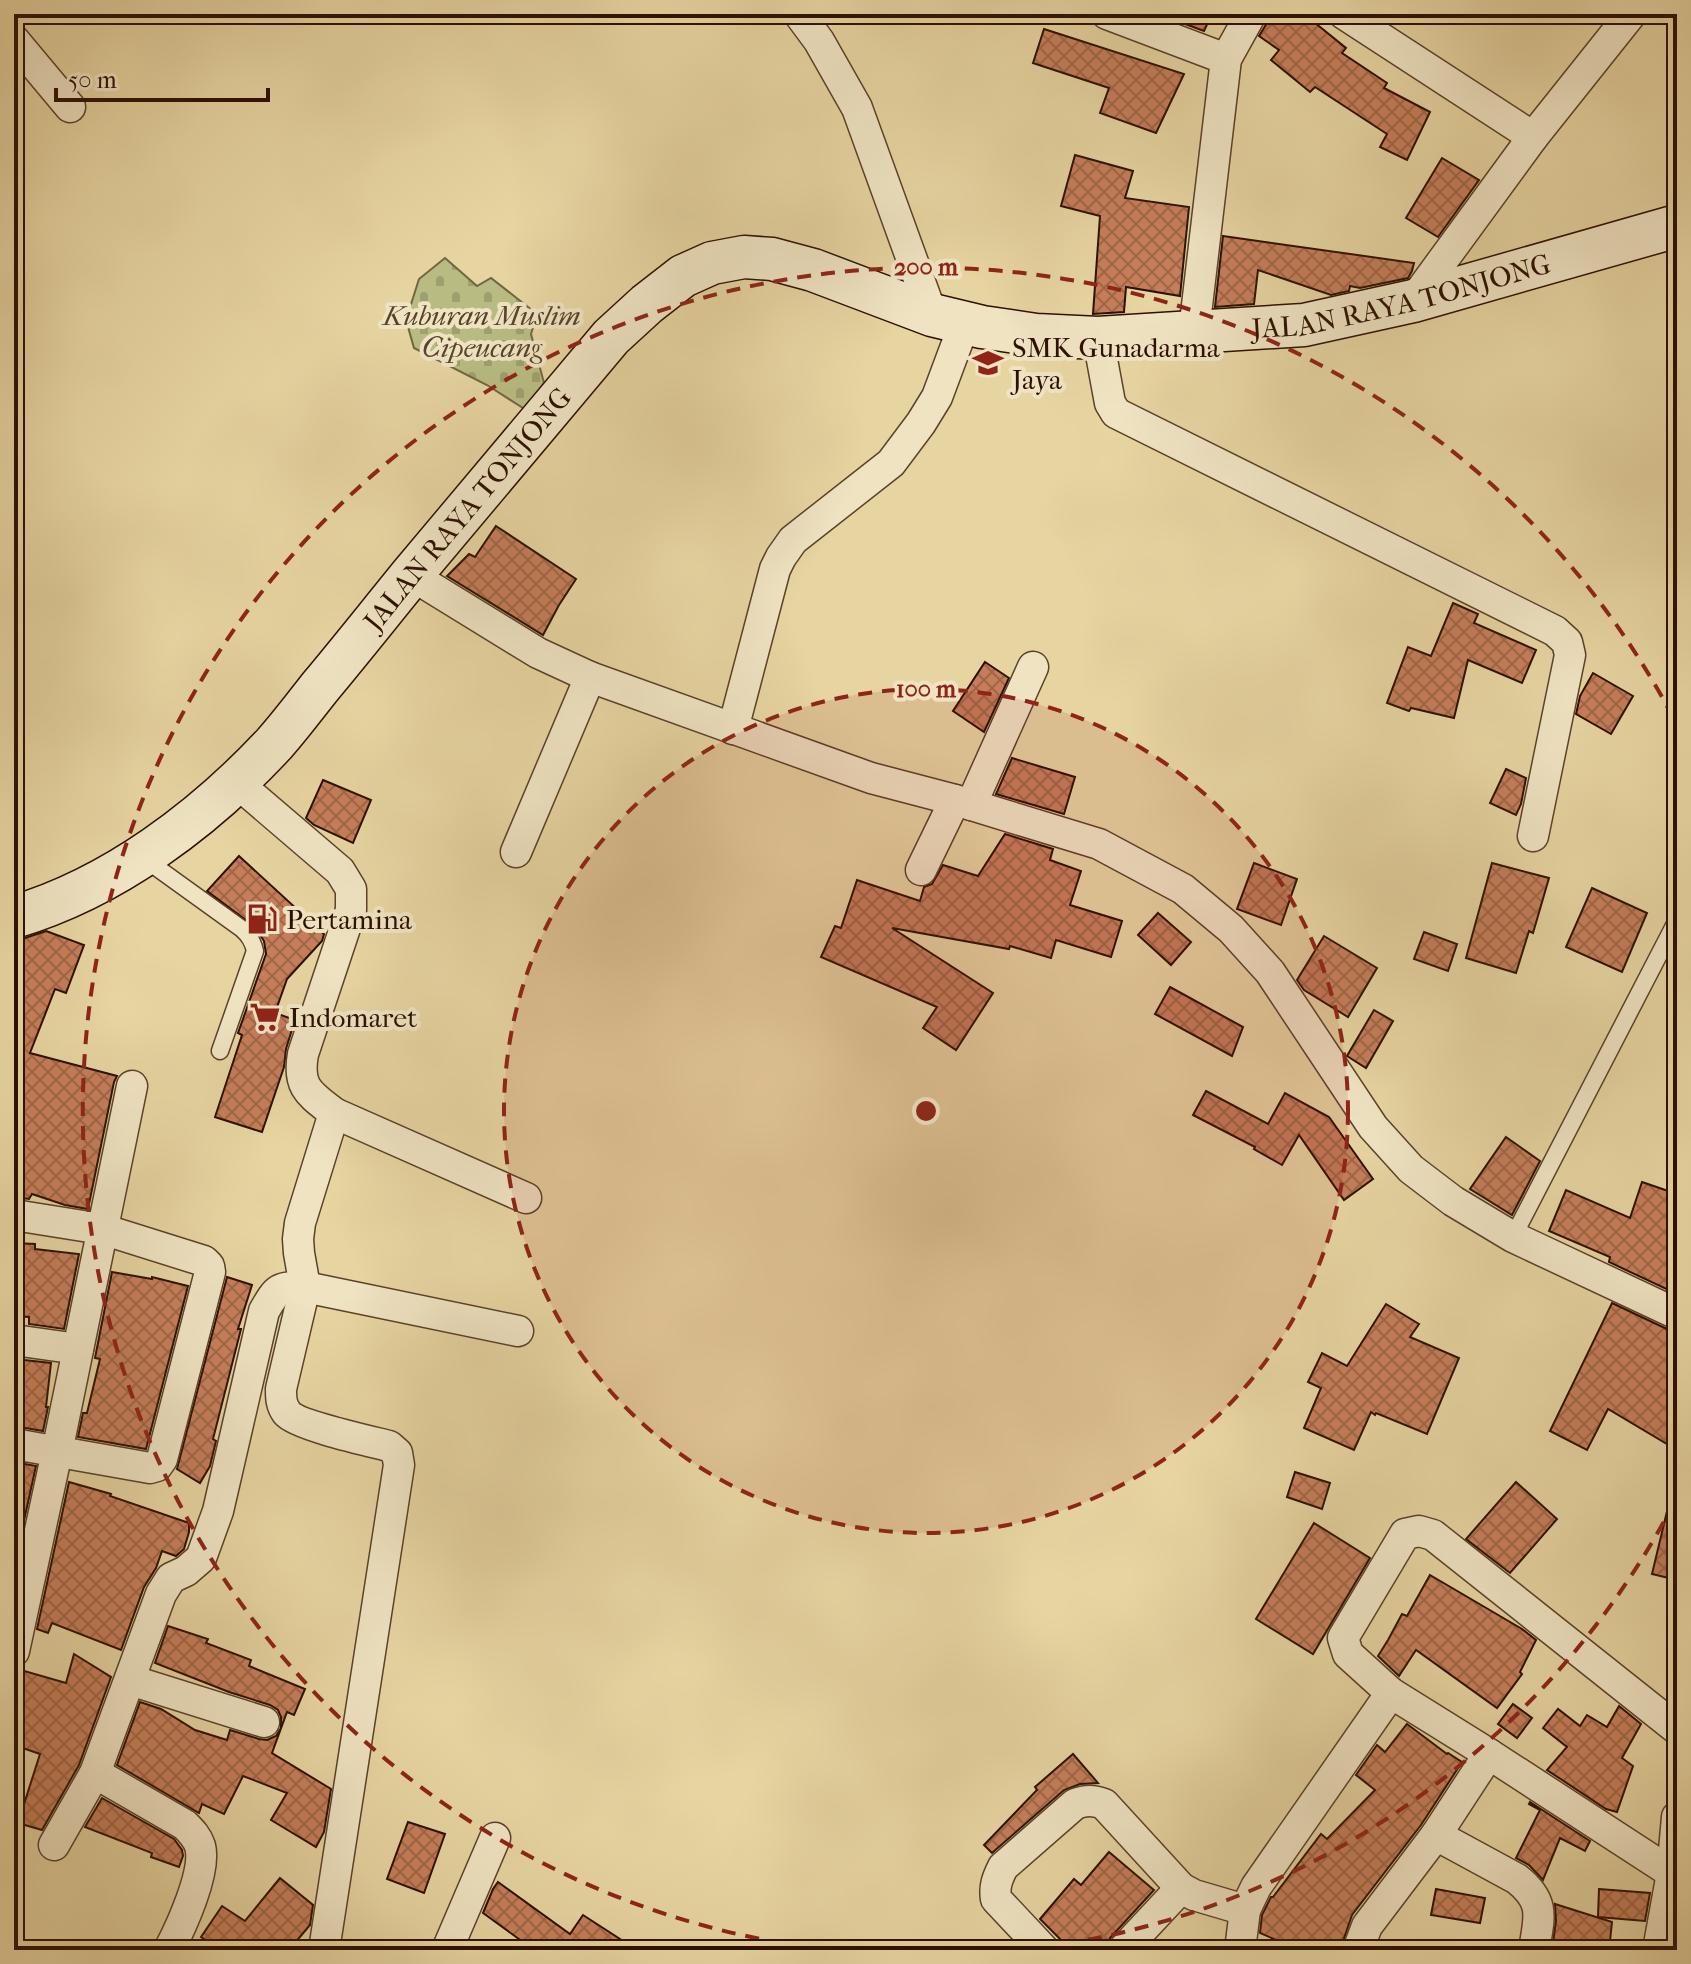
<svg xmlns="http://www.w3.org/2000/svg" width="1691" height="1964" viewBox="0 0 1691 1964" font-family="'IM FELL French Canon',serif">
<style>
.cemetery{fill:url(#cemetery-stones);stroke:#726642;stroke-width:2}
.building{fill:url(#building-cross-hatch);stroke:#2d1001;stroke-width:2}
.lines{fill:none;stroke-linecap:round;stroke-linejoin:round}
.service-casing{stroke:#5b4129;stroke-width:19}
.minor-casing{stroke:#5b4129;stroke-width:33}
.secondary-casing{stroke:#2d1001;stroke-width:45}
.service{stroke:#efe3c2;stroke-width:16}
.minor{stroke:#efe3c2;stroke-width:30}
.secondary{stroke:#efe3c2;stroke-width:42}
.ring{fill:none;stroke:#8f2418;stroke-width:4;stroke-dasharray:14 10}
.labels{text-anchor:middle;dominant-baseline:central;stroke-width:8;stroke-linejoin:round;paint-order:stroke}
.street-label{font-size:28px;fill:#2d1001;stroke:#efe3c2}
.park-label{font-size:28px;font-style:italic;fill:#574428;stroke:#efe3c2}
.poi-label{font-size:28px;fill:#2d1001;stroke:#efe3c2;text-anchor:start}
.centre{fill:#8f2418;stroke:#efe3c2;stroke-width:4}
.ring-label{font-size:24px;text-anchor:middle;font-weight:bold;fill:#8f2418;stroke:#efe3c2;stroke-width:8;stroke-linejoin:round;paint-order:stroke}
</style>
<defs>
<pattern id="cemetery-stones" width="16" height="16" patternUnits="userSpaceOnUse" patternTransform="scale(2)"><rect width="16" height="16" fill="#b8bc82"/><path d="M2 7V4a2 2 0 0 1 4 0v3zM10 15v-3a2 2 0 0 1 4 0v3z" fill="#9ea16e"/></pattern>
<pattern id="building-cross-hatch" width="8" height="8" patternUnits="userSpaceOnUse" patternTransform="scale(2)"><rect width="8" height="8" fill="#c57e59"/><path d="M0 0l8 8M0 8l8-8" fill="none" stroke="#a06647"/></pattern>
</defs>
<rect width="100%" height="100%" fill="#e6d4a1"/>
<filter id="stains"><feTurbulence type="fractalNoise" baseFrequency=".0025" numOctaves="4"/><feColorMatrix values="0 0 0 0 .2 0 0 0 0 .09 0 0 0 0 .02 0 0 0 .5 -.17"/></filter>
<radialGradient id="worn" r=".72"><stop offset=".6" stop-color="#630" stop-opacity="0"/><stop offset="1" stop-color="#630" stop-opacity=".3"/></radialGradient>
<polygon class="cemetery" points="445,258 477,286 491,278 537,314 531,334 544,383 526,410 487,385 414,348 406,320 419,279"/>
<g class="building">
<polygon points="1158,14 1212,14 1204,31"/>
<polygon points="1269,14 1304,14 1346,48 1342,53 1387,83 1384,88 1430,112 1407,160 1380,147 1387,134 1315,87 1310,92 1271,60 1279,50 1259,36 1267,23"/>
<polygon points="1044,29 1184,74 1156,133 1100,113 1109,88 1033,63"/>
<polygon points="1075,155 1133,171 1125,198 1189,207 1180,296 1126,287 1124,312 1093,314 1100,216 1061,206"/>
<polygon points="1442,158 1479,180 1438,237 1406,218"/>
<polygon points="1223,236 1414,263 1412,271 1408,278 1360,288 1350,286 1349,291 1331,295 1258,270 1254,304 1215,307"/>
<polygon points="496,526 576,579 559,605 543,635 447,576 469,554 475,557"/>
<polygon points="1453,603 1478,614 1474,623 1536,650 1522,683 1468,660 1454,718 1411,708 1409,711 1387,703 1408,647 1431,656"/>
<polygon points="985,662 1009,678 984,732 953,711"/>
<polygon points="1593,673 1633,696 1611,734 1576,714 1580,696"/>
<polygon points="1012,758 1075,777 1064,814 996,794"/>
<polygon points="1506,769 1526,778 1521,804 1516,815 1490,803"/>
<polygon points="323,780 371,800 353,843 314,825 306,818"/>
<polygon points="1005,834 1053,849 1050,860 1081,871 1070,905 1122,921 1111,957 1056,940 1051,958 1010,946 1009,949 892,928 993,993 956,1050 923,1028 937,1007 821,957 835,926 841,928 857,880 920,901 924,887 932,884 943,865 978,876"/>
<polygon points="239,856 324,934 322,941 287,979 275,1013 295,1020 286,1049 284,1067 262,1132 215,1117 242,1035 238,1033 266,954 264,941 255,927 207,891"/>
<polygon points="1254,863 1297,879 1281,925 1237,909"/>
<polygon points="1492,863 1549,878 1533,933 1529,931 1516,973 1466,958"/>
<polygon points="1592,888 1647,913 1622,972 1566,947"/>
<polygon points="1158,913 1191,942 1171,965 1138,935"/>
<polygon points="46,931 84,945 66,993 55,989 30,1053 117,1076 114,1082 88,1209 65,1205 32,1194 29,1199 14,1197 14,952 19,940"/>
<polygon points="1424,932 1457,944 1448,971 1414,959"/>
<polygon points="1324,936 1377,968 1348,1017 1304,990 1297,980"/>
<polygon points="1170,987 1243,1027 1232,1056 1155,1014"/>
<polygon points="1374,1010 1393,1021 1366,1068 1347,1056"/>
<polygon points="1206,1091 1268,1124 1285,1093 1329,1117 1373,1179 1344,1200 1299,1135 1282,1165 1254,1149 1255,1147 1193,1115"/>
<polygon points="1506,1137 1540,1161 1512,1215 1470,1189"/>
<polygon points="1642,1182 1677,1194 1677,1294 1609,1262 1610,1257 1549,1231 1566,1190 1630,1218"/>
<polygon points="14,1243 35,1244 35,1249 79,1254 64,1329 29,1324 29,1317 14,1316"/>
<polygon points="112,1272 152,1279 152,1277 188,1286 146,1449 78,1437 83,1413 87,1413 100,1359 95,1358"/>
<polygon points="227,1277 252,1285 238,1329 241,1329 213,1439 216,1441 210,1466 200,1483 177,1469"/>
<polygon points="1612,1303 1669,1330 1677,1332 1677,1450 1608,1409 1587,1450 1550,1431"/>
<polygon points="1386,1304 1419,1324 1410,1337 1459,1358 1427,1434 1376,1413 1375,1415 1371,1412 1354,1450 1304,1428 1321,1388 1308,1382 1322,1353 1347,1366"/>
<polygon points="24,1360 51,1363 46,1407 48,1407 43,1431 14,1426 14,1401 19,1402"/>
<polygon points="14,1462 36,1466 14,1566"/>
<polygon points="1295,1472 1330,1483 1322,1509 1287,1497"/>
<polygon points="69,1482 111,1494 110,1496 189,1523 189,1532 184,1549 176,1556 162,1551 156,1568 144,1587 121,1650 52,1623 48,1633 37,1629"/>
<polygon points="1516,1482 1557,1519 1510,1573 1466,1539"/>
<polygon points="1668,1507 1677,1508 1677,1580 1652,1574"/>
<polygon points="1314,1523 1370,1558 1313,1654 1256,1619"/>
<polygon points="1430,1575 1522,1629 1536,1640 1520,1672 1522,1674 1497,1708 1416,1650 1399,1676 1378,1656 1388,1640 1402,1614 1407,1616"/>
<polygon points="168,1626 208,1639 206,1643 251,1660 249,1666 305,1689 294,1715 287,1712 272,1753 331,1789 324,1832 316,1847 271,1820 287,1793 243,1776 224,1814 202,1804 199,1813 117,1765 140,1702 161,1709 195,1730 227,1740 230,1730 259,1739 267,1740 276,1736 281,1728 281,1717 278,1710 270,1705 229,1692 155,1663"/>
<polygon points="74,1654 111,1677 79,1765 42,1830 18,1823 40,1754 14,1745 14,1727 23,1700 14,1699 14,1668 66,1683"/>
<polygon points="1513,1704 1532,1718 1517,1738 1498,1724"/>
<polygon points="1619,1706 1641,1724 1622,1758 1633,1766 1617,1812 1606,1809 1547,1770 1567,1747 1543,1728 1558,1709 1580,1726 1587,1715 1607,1727"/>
<polygon points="1407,1724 1447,1754 1448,1753 1462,1762 1421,1825 1352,1915 1340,1950 1299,1950 1260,1933 1262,1915 1271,1897 1273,1897 1321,1834 1327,1839 1375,1790 1356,1775 1377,1745 1385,1752"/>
<polygon points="1073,1754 1098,1783 1080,1784 1064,1790 992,1853 984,1845 1037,1790 1035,1787"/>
<polygon points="102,1798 174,1839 182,1850 183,1856 179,1867 151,1857 152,1853 85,1827"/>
<polygon points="1530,1802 1590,1841 1585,1851 1560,1838 1543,1880 1529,1865 1516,1858 1540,1810 1529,1804"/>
<polygon points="408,1822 445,1834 424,1893 387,1879"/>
<polygon points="1109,1852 1154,1890 1110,1938 1106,1950 1071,1950 1040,1919 1074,1879 1081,1885"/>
<polygon points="280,1878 313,1905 310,1925 289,1950 220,1950 201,1937 222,1906 245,1921"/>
<polygon points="498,1882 570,1934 583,1915 637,1950 534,1950 483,1913 493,1889"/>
<polygon points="1436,1889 1485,1898 1480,1923 1431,1915"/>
<polygon points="1599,1889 1650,1893 1645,1921 1598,1917"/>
<polygon points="1555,1904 1612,1922 1609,1950 1552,1949 1556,1921"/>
</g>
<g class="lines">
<g class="service-casing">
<g id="service">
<path d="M142,857L242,929C250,936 253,942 255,951L220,1051"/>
<polyline points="1513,1237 1677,920"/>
</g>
</g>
<g class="minor-casing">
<g id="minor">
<polyline points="799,14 819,41 857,108 932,315"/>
<polyline points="1107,14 1226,59"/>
<polyline points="1344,14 1533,137"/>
<polyline points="14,40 70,107"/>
<polyline points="1413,301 1533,137 1631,14"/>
<polyline points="1194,331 1226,59 1251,14"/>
<polyline points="1098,338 1110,403 1116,413 1555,631 1567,642 1570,655 1533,836"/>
<polyline points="411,575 538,653 590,677 871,778 955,800 1099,844 1183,889 1231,929 1270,972 1373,1127 1411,1169 1453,1201 1513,1237 1677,1314"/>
<polyline points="733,729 775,569 781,557 793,540 891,463 921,423 937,397 965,322"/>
<path d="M236,782L340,871L351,889V910L303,1054C297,1088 310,1094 334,1113L300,1223L298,1239L299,1253L305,1287L281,1389C281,1398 281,1405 287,1413C297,1425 369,1441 389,1446L397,1453L399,1465L324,1950"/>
<polyline points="971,805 1033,667"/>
<polyline points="516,852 590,677"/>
<polyline points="921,870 955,800"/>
<polyline points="334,1113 526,1198"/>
<polyline points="14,1215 102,1229 204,1261 209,1266 210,1272 162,1459 157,1466 150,1468 14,1444"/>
<polyline points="14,1340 78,1349"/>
<polyline points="14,1651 57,1452 132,1086"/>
<polyline points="130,1680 264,1722"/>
<path d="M95,1773L185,1825C192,1832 197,1837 200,1846C207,1871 181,1927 169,1950"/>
<path d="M1436,1835L1517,1879C1546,1902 1539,1918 1534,1950"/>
<path d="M54,1845L95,1773L161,1594L171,1578L186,1571L201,1558L218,1511L264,1311C278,1287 278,1287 305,1287L518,1331"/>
<polyline points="1672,1873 1489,1754 1391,1693 1348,1654 1343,1638 1405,1534 1419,1531 1433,1535 1677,1729"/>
<polyline points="447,1950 495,1838"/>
<path d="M1044,1950L996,1899C994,1887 997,1879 1003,1867L1075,1804C1086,1800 1093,1800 1104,1804L1181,1888L1194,1895L1245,1910"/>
<polyline points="1123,1950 1181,1888"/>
<polyline points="1240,1950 1245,1910 1256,1887 1391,1693"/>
<polyline points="1358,1950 1367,1926 1436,1835 1489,1754"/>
<polyline points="1658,1950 1672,1873 1677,1817"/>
</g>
</g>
<g class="secondary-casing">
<g id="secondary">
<path id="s1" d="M14,917C113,888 204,819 274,744C290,726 305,706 320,687C351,650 381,612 412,574C478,495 544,416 611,337L647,304L683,276L712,263L744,257L772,259L813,270L932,315L982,327L1036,335L1098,338L1304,325L1413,301L1677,226"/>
</g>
</g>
<use href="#service" class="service"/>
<use href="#minor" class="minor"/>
<use href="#secondary" class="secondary"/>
</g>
<circle cx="926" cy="1111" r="422" fill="#8f2418" fill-opacity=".12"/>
<g class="ring">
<circle cx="926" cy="1111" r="422"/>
<path d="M1675 1501A844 844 0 0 1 1022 1950M830 1950A844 844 0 1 1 1675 721"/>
</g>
<defs>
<g id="school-bare" transform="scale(2.4)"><path d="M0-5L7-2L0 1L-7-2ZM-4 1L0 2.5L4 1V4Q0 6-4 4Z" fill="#8f2418" stroke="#efe3c2" stroke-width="2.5" paint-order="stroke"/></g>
<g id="fuel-bare" transform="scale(2.4)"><path d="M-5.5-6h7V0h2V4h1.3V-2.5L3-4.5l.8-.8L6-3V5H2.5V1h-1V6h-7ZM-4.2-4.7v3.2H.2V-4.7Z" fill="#8f2418" stroke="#efe3c2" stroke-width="2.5" paint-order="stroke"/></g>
<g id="supermarket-bare" transform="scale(2.4)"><path d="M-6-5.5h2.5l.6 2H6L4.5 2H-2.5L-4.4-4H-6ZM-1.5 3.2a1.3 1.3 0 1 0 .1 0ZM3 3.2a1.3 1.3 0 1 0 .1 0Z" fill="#8f2418" stroke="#efe3c2" stroke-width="2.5" paint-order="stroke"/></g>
</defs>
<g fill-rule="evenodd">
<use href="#school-bare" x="988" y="363"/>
<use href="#fuel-bare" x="262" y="919"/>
<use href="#supermarket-bare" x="265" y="1017"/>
</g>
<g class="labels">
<g class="street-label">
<text stroke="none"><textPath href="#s1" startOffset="1676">JALAN RAYA TONJONG</textPath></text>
<text stroke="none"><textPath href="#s1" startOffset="620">JALAN RAYA TONJONG</textPath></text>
</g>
<g class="park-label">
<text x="482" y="315">Kuburan Muslim<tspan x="482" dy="32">Cipeucang</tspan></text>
</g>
<g class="poi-label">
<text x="1012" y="347">SMK Gunadarma<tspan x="1012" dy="32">Jaya</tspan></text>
<text x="286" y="919">Pertamina</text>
<text x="289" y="1017">Indomaret</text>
</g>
</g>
<circle cx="926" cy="1111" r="12" class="centre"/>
<g class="ring-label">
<text x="926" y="275">200 m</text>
<text x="926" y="697">100 m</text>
</g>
<rect width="1691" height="1964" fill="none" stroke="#e6d4a1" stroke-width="48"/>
<rect x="16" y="16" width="1659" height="1932" fill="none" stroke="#2d1001" stroke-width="4"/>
<rect x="24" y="24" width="1643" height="1916" fill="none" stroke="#2d1001" stroke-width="2"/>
<path d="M56 88v12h212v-12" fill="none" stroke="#2d1001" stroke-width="4"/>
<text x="68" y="88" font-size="24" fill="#2d1001" stroke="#efe3c2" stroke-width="6" paint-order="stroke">50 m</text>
<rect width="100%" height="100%" filter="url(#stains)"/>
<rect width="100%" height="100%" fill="url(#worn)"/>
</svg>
